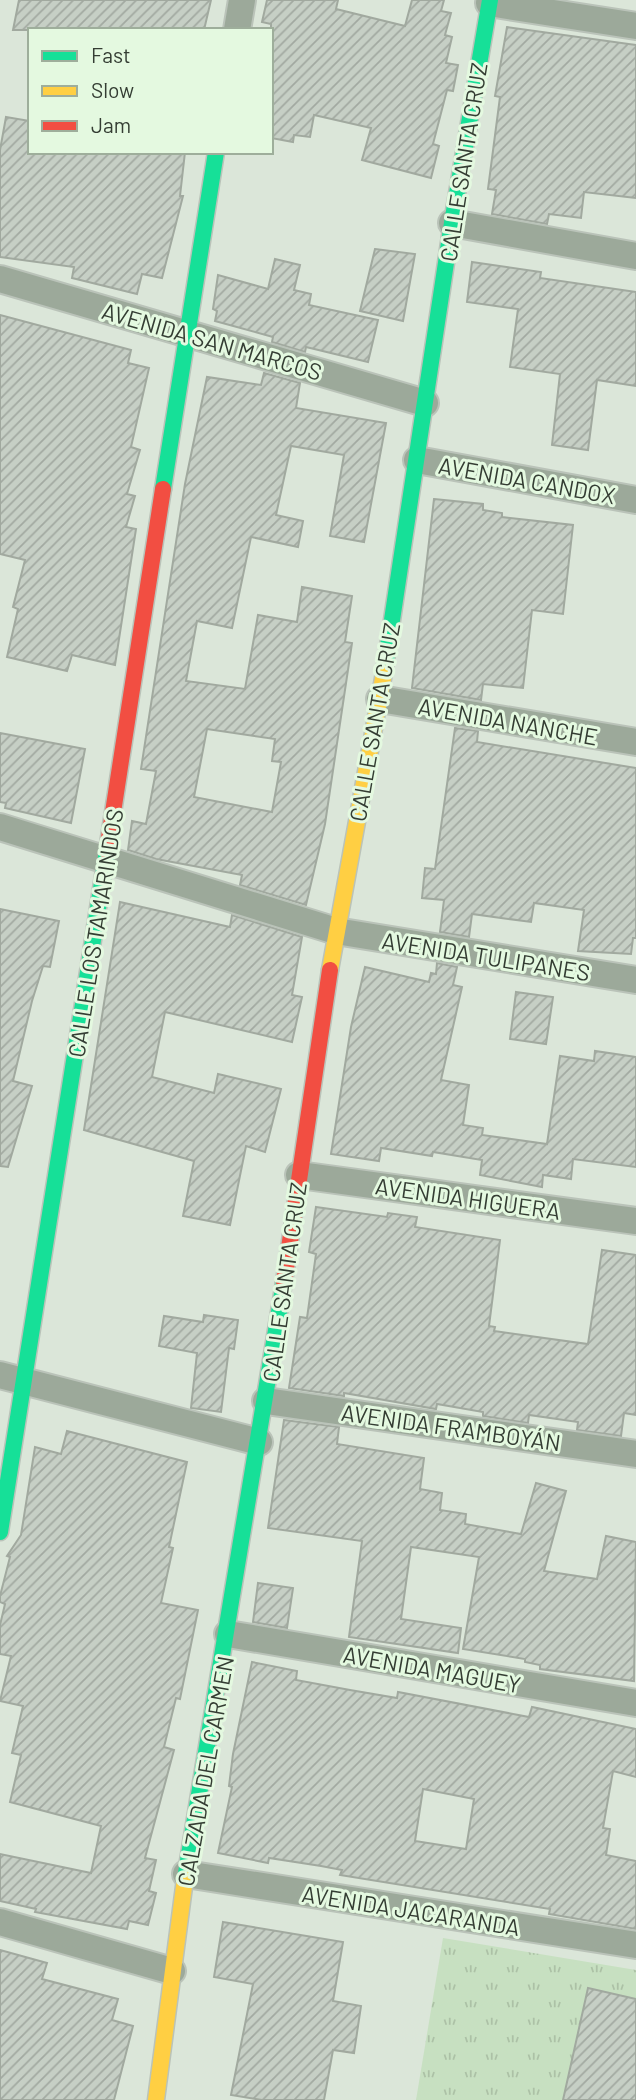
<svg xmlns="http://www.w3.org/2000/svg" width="636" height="2100" viewBox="0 0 636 2100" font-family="Barlow,sans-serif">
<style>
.park{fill:url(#park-tufts)}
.building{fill:url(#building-hatch);stroke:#a1a99f;stroke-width:2;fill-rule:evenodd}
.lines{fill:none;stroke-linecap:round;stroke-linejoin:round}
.street-casing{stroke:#bac3b9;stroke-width:30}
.fast-casing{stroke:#bac3b9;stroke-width:19}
.slow-casing{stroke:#bac3b9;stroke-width:19}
.jam-casing{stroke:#bac3b9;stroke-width:19}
.street{stroke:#9ca99a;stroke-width:26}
.fast{stroke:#16e098;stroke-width:16}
.slow{stroke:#ffcf43;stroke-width:16}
.jam{stroke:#f24e42;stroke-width:16}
.labels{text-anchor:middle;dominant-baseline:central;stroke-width:6;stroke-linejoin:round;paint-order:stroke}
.street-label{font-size:23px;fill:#343d33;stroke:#e4f9e0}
</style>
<defs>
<pattern id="park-tufts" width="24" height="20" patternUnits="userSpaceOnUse" patternTransform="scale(1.75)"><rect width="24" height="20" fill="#c7e0c1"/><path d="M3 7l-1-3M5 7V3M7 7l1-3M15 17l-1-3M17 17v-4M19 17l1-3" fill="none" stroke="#acc1a6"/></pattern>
<pattern id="building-hatch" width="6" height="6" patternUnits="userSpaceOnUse" patternTransform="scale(1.75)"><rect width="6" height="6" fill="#c6cfc5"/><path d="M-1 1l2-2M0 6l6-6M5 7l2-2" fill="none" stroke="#a2a9a1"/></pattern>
</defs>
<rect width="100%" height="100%" fill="#dbe6d9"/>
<polygon class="park" points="443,1938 636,1970 636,2100 416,2100"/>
<g class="building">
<polygon points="19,0 211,0 204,30 13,30"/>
<polygon points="267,0 338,0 336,9 405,26 412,0 444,0 441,11 451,13 445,35 452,37 446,63 458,65 453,91 447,90 433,144 439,146 431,178 362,160 371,128 314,115 310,137 294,135 293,142 271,138 271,24 262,22"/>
<polygon points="507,27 636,45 636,198 584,192 581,218 549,214 547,224 492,214 496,190 488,189 500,97 495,96"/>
<polygon points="6,117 30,121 30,152 185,152 180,196 183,196 162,278 142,274 137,294 72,278 74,267 0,257 0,150"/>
<polygon points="375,249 415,254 403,321 360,311"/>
<polygon points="275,259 300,265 294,290 311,294 309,305 378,320 368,362 306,347 305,352 272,342 273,337 215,321 217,311 213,309 218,275 268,289"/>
<polygon points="472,262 541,272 540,278 636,292 636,386 597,380 588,450 552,445 560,374 510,367 518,309 467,302"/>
<polygon points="0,315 131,350 128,363 149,368 131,447 140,450 127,494 135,496 126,527 136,529 115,665 72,655 67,671 7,657 18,609 13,607 25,560 0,554"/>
<path d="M264,373L300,383L296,408L386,423L364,542L330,536L344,455L291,446L276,515L303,521L298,547L251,537L232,628L197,621L186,681L245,689L258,615L297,622L302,587L352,596L345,642L352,643L325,824L306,905L240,885L242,875L156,859L128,850L132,821L146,824L156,771L141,769L185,484L207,377L261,385ZM207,729L275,739L272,761L281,762L272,812L194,797Z"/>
<polygon points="434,499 483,504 483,510 502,513 502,517 573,525 563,614 532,610 523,688 483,684 481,700 412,688"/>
<polygon points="455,728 478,731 477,742 636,768 636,938 633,938 631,954 578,951 584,910 534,903 531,922 472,914 469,937 440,932 444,900 422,898 425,868 435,869"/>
<polygon points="0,733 85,749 71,823 5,808 6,803 0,802"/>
<polygon points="120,902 230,927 232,915 302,937 292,995 302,997 292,1042 165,1012 152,1077 214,1093 218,1074 281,1089 265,1152 246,1146 230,1225 183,1216 194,1161 84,1130"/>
<polygon points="0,909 59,921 50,967 43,966 32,1001 13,1081 32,1086 8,1167 0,1166"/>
<polygon points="437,963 457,967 453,985 462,987 441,1080 469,1085 463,1125 483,1128 482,1135 547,1144 560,1056 594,1061 595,1051 636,1057 636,1167 573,1159 571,1179 543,1175 542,1187 480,1175 482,1160 433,1152 432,1156 381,1148 379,1161 331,1154 351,1027 365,967 429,982 431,973 436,974"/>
<polygon points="516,992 553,997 546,1044 510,1039"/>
<polygon points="316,1207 387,1217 388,1213 417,1217 415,1227 500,1240 489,1326 495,1327 494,1331 588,1344 602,1250 636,1255 636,1415 624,1413 621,1436 577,1430 578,1422 529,1415 528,1423 483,1416 483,1412 437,1404 436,1409 344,1393 344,1396 289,1388 300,1317 307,1318 316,1254 309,1252"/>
<polygon points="204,1315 238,1320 234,1349 229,1348 221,1412 191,1408 197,1353 159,1346 164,1316 203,1322"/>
<polygon points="284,1420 339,1427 337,1444 424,1458 420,1489 442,1493 440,1510 466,1514 465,1524 521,1534 536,1483 566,1491 544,1571 597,1579 606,1536 636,1542 634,1681 540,1669 540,1665 525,1662 525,1659 463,1649 479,1557 411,1547 401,1619 461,1628 458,1653 349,1637 362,1541 268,1528"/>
<polygon points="67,1431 187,1462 169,1547 173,1548 161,1603 198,1610 180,1699 176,1698 164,1747 174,1750 145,1858 156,1860 149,1891 156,1893 148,1925 129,1921 127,1929 35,1912 36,1909 0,1901 0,1854 91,1873 101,1826 10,1802 21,1755 12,1753 23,1706 0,1701 11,1656 0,1654 0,1625 5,1604 0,1602 0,1596 10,1557 7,1556 21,1535 35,1447 61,1454"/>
<polygon points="258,1583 293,1588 287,1628 253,1622"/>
<path d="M252,1662L297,1671L296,1680L350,1690L397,1698L398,1692L529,1717L532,1707L636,1729V1777L613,1771L603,1828L610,1829L606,1855L636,1861V1929L549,1914L550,1909L340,1875L342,1870L321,1866L269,1858L268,1863L218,1853L232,1787L229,1786L233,1754ZM423,1789L474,1799L466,1849L415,1841Z"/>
<polygon points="223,1922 343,1942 333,2001 361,2006 354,2053 333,2050 324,2100 262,2100 231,2095 253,1984 214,1977"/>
<polygon points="0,1950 47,1963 42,1979 118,1999 112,2020 133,2026 114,2100 0,2100"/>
<polygon points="588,1988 636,1999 636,2100 563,2100"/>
</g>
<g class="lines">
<g class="street-casing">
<g id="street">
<polyline points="489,3 636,26"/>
<polyline points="237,30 242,0"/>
<polyline points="452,223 636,256"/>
<polyline points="0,279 425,403"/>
<polyline points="417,460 636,500"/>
<polyline points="380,699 636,742"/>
<polyline points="0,827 336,931 636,980"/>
<polyline points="299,1175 636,1221"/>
<polyline points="0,1375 259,1442"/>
<polyline points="266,1401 636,1454"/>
<polyline points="228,1634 636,1703"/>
<polyline points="186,1874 636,1945"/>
<polyline points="0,1922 172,1971"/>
</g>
</g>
<g class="fast-casing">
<g id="fast">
<polyline points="163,489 216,152"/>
<polyline points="384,673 452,223 490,0"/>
<polyline points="0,1532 107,851"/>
<polyline points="185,1879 284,1282"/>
</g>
</g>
<g class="slow-casing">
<g id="slow">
<polyline points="330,970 384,673"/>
<polyline points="156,2100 185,1879"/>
</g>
</g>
<g class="jam-casing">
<g id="jam">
<polyline points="107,851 163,489"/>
<polyline points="284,1282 330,970"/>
</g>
</g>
<use href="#street" class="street"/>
<use href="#fast" class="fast"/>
<use href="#slow" class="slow"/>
<use href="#jam" class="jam"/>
</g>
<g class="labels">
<g class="street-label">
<text transform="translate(463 162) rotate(-81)">CALLE SANTA CRUZ</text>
<text transform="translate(212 341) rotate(16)">AVENIDA SAN MARCOS</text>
<text transform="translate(527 480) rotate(10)">AVENIDA CANDOX</text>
<text transform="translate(508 721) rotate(10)">AVENIDA NANCHE</text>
<text transform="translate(374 722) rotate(-80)">CALLE SANTA CRUZ</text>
<text transform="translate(95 933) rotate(-81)">CALLE LOS TAMARINDOS</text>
<text transform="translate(486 956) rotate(9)">AVENIDA TULIPANES</text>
<text transform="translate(468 1198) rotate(8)">AVENIDA HIGUERA</text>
<text transform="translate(284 1282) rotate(-82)">CALLE SANTA CRUZ</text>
<text transform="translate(451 1427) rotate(8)">AVENIDA FRAMBOYÁN</text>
<text transform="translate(432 1669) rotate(10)">AVENIDA MAGUEY</text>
<text transform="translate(205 1771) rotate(-80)">CALZADA DEL CARMEN</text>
<text transform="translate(411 1910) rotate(9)">AVENIDA JACARANDA</text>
</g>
</g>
<rect x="28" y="28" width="245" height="126" fill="#e4f9e0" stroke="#9eae9b" stroke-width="2"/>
<rect x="42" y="51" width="35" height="10" fill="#16e098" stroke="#9eae9b" stroke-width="2"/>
<text x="91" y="63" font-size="21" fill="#343d33">Fast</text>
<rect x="42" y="86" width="35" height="10" fill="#ffcf43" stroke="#9eae9b" stroke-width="2"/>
<text x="91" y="98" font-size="21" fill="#343d33">Slow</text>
<rect x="42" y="121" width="35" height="10" fill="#f24e42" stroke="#9eae9b" stroke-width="2"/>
<text x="91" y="133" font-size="21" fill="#343d33">Jam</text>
</svg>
